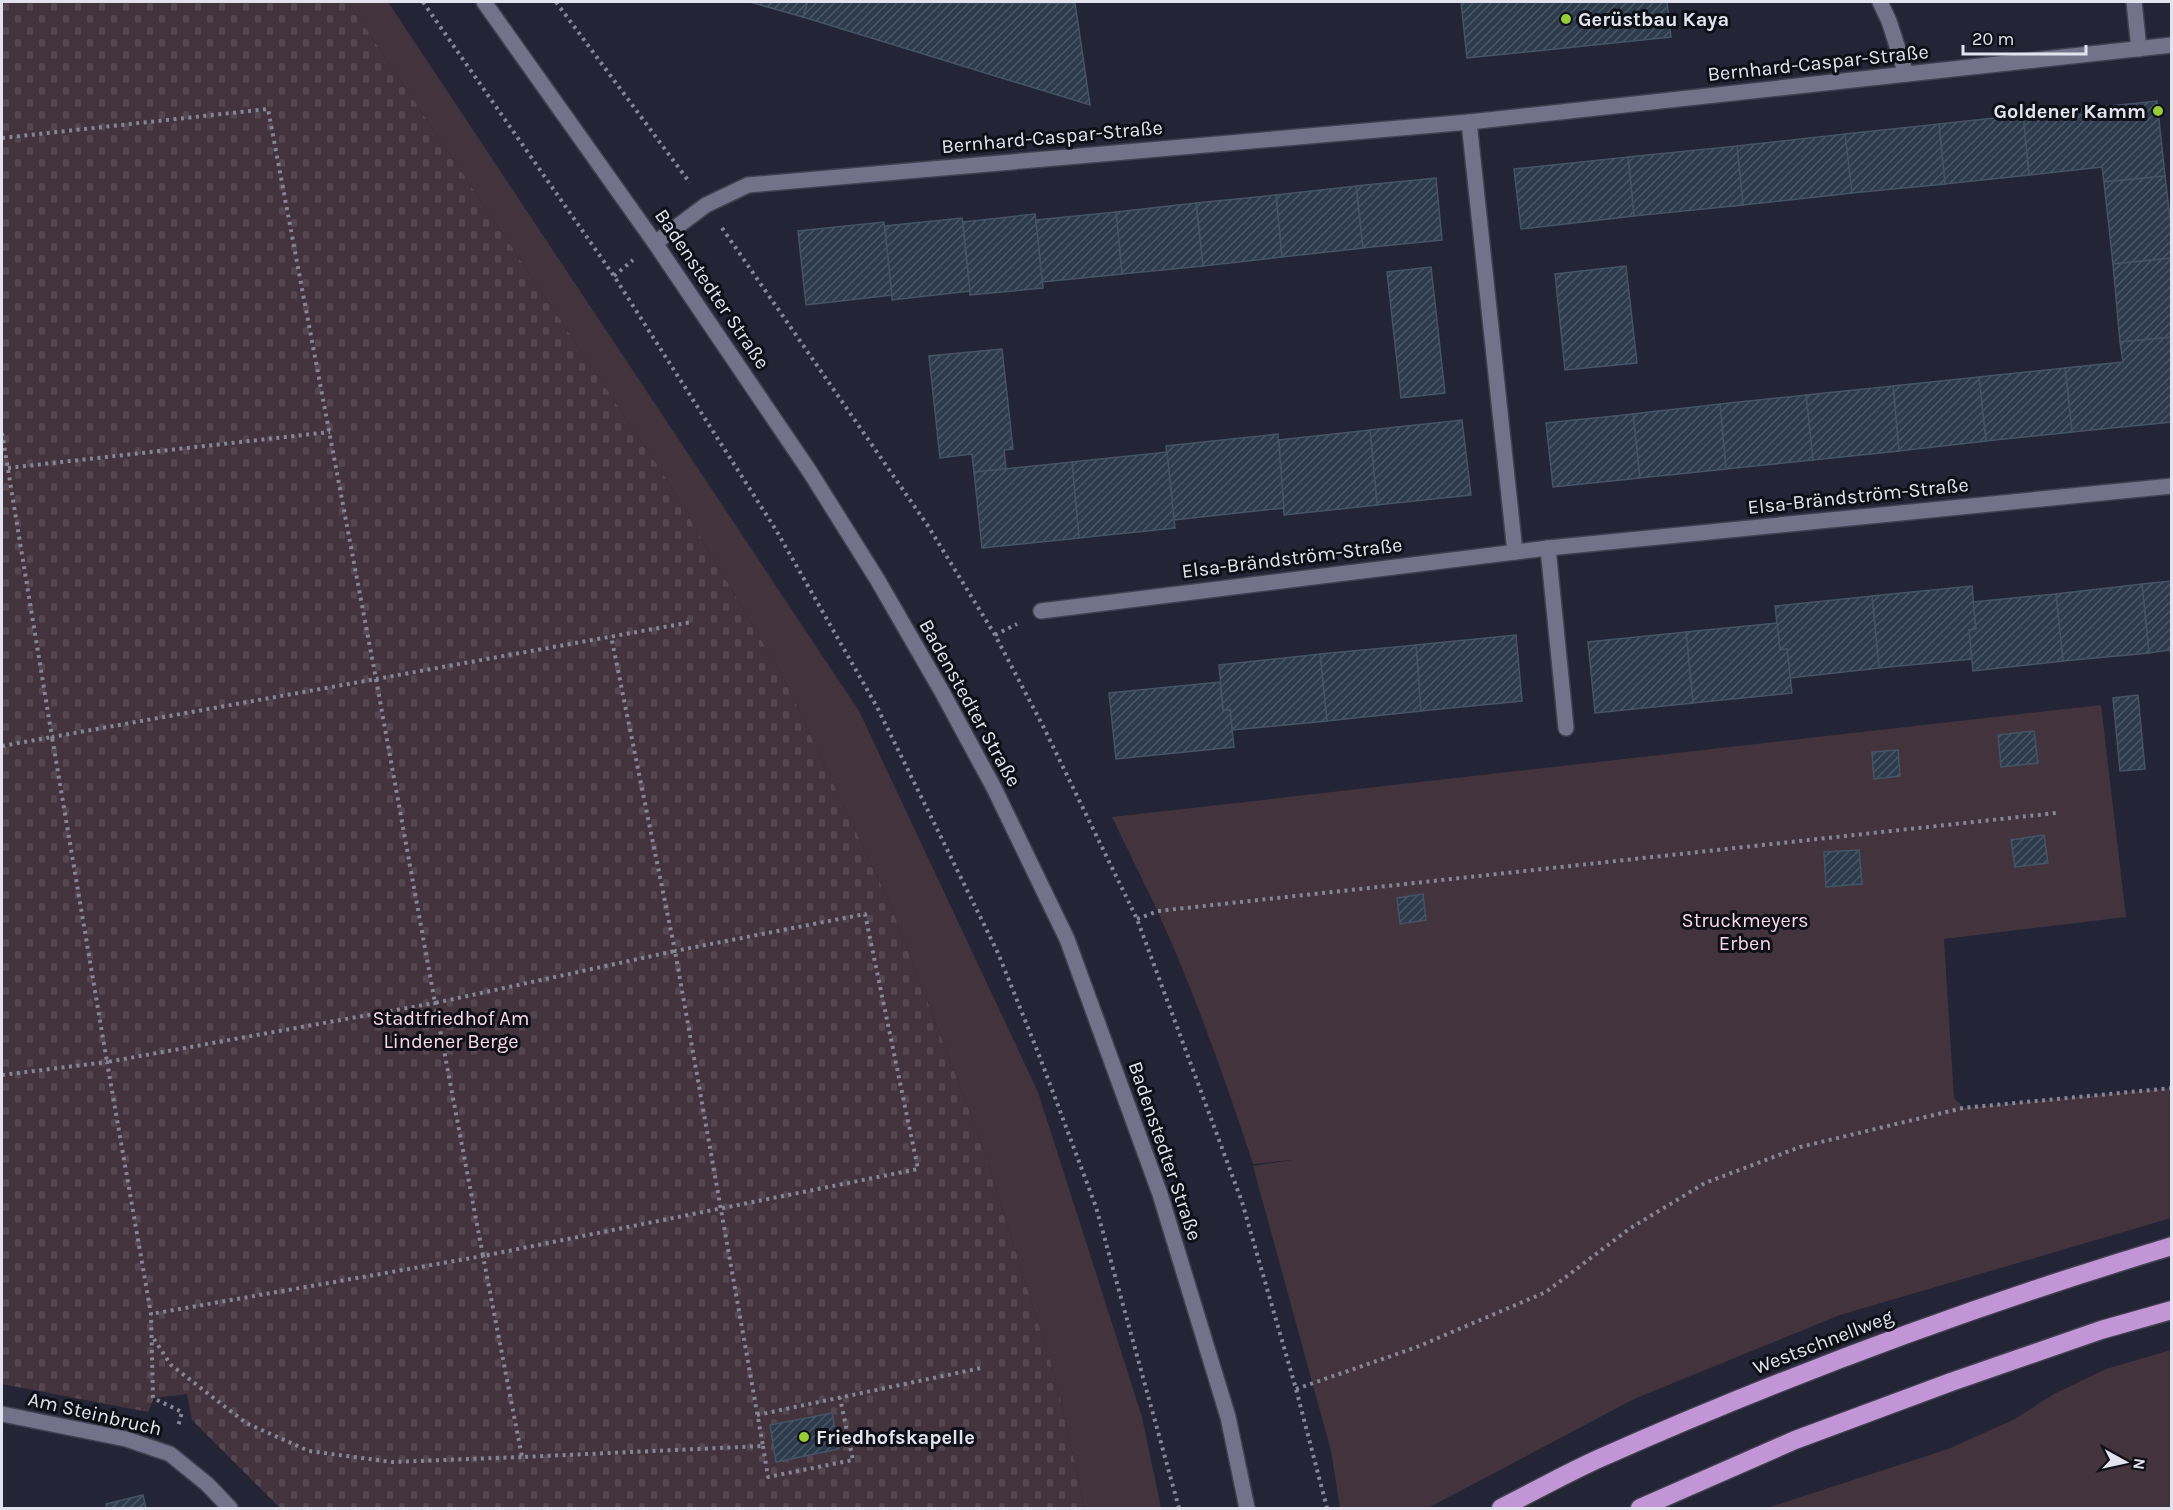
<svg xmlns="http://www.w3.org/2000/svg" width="2173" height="1510" viewBox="0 0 2173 1510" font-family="Karla,sans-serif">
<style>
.green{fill:#43333c}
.cemetery{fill:url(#cemetery-stones)}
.building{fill:url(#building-hatch);stroke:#445466;stroke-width:1.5}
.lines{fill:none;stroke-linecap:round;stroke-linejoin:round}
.lane-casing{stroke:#414050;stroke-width:18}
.street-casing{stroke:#414050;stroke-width:18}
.secondary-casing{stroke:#414050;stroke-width:18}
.highway-casing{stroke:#414050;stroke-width:21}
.path{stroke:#858595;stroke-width:4;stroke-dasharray:3 4.5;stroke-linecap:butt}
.lane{stroke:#72738a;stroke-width:15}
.street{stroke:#72738a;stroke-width:15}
.secondary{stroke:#72738a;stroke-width:15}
.highway{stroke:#c195d6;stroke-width:18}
.poi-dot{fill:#97cc38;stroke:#0e0f17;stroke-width:2}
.labels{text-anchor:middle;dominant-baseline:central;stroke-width:6;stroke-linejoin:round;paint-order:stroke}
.poi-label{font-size:20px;font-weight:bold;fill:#e3e3f0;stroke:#0e0f17;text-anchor:start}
.street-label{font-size:20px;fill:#e3e3f0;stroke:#0e0f17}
.park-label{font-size:20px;fill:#fad8ea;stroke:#0e0f17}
</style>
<defs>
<pattern id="cemetery-stones" width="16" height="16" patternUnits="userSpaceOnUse" patternTransform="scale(1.5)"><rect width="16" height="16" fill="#43333c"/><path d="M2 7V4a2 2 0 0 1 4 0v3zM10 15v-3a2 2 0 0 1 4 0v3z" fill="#55474f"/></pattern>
<pattern id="building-hatch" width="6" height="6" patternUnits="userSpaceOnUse" patternTransform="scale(1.5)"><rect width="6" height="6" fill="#2d3b4c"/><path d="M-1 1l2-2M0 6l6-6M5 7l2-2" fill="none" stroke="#4b5766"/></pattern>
</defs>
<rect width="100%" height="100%" fill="#242437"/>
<g class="green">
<polygon points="348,2 388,2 859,711 1038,1092 1142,1417 1161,1508 1085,1508 1055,1377 982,1144 890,904 783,677 665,477"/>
<path d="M2101,705L2126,917L1944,939L1954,1098L1964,1108L2171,1088V1218L1840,1315L1634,1399L1428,1508H1340L1331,1451L1253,1166L1292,1160L1253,1164C1225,1079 1195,994 1158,912C1143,880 1127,849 1112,817Z"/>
<polygon points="2171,1350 2171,1508 1767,1508 1948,1449 2013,1420 2054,1394 2106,1369"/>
</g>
<polygon class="cemetery" points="2,2 348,2 665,477 783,677 890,904 982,1144 1055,1377 1085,1508 280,1508 192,1420 187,1394 154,1398 148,1412 2,1384"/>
<g class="building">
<polygon points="750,2 808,2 803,17"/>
<polygon points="808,2 1075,3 1090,105 803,17"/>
<polygon points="1461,2 1667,2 1671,37 1467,58"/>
<polygon points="2157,101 2165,176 2104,182 2102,167 2029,175 2023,115"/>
<polygon points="2023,115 2029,175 1945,184 1939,124"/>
<polygon points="1939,124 1945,184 1852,193 1845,134"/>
<polygon points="1845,134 1852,193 1743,205 1737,146"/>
<polygon points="1737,146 1743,205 1634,216 1628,157"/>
<polygon points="1628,157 1634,216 1521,229 1514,169"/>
<polygon points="2165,176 2172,235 2172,258 2113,264 2104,182"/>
<polygon points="1436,178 1442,240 1363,248 1356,186"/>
<polygon points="1356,186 1363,248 1282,257 1276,195"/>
<polygon points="1276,195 1282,257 1203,266 1196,203"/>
<polygon points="1196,203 1203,266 1122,274 1116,212"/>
<polygon points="1116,212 1122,274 1042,282 1036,220"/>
<polygon points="1035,214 1043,288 970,295 963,222"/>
<polygon points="962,218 970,291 892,300 885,226"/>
<polygon points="884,222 892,295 806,305 798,231"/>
<polygon points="2172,258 2172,337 2120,342 2113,264"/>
<polygon points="1626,266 1637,363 1565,370 1555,274"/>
<polygon points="1431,267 1445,393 1401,398 1387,272"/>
<polygon points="2172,337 2172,422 2072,432 2065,368 2123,362 2120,342"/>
<polygon points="1002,349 1013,449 1004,450 1006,469 974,472 972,454 940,458 929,356"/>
<polygon points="2065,368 2072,432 1986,441 1979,377"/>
<polygon points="1979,377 1986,441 1899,451 1893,386"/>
<polygon points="1893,386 1899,451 1813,460 1806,395"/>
<polygon points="1806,395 1813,460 1726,469 1720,404"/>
<polygon points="1720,404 1726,469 1640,478 1633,414"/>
<polygon points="1633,414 1640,478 1553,487 1546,423"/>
<polygon points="1462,420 1471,495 1377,505 1370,430"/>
<polygon points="1370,430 1377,505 1284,515 1279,440"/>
<polygon points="1278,434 1284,508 1174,520 1166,446"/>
<polygon points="1167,452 1175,528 1079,538 1072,462"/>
<polygon points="1072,462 1079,538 982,548 974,472"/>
<polygon points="2172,581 2172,660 2170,650 2149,653 2142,584"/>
<polygon points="2142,584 2149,653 2063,661 2056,594"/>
<polygon points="1972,586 1976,629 1969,630 1972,659 1879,668 1872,596"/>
<polygon points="2056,594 2063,661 1973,671 1969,630 1976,629 1973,602"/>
<polygon points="1872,596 1879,668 1790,678 1787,649 1780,650 1775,606"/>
<polygon points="1777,623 1780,650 1787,649 1792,693 1693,703 1686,632"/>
<polygon points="1686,632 1693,703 1595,713 1588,642"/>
<polygon points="1516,635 1522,701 1421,711 1416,645"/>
<polygon points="1416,645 1421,711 1327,721 1320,654"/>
<polygon points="1320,654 1327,721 1232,730 1230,710 1223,710 1219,665"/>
<polygon points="1220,682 1223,710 1230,710 1234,747 1116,759 1109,693"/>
<polygon points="2138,695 2145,769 2120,771 2113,698"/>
<polygon points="2034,731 2038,763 2001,767 1998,735"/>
<polygon points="1898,750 1900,776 1874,779 1872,752"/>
<polygon points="2044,835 2048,863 2015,867 2011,840"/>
<polygon points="1859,850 1862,884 1826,887 1824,852"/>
<polygon points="1423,894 1426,920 1400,924 1397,898"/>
<polygon points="832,1413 839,1449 776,1462 770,1425"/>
<polygon points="143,1495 146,1508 107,1508 106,1504"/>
</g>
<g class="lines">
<g class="lane-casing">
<g id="lane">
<polyline points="1880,2 1889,21 1906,74"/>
<polyline points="2134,2 2139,49"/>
<polyline points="1548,548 1566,728"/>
</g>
</g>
<g class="street-casing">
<g id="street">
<polyline points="1469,122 1515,552"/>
<polyline points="655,243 706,205 748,185 1469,122 2172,45"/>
<polyline points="1041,611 1548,548 2172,486"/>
<polyline points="2,1414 126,1439 170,1454 207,1484 230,1508"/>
</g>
</g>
<g class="secondary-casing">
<polyline id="secondary" points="484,2 655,243 810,472 877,579 941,690 994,788 1067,939 1160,1194 1228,1417 1247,1508"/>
</g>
<g class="highway-casing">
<g id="highway">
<path d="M1501,1508C1533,1492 1565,1474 1598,1459C1785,1376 1976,1305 2172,1246"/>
<polyline points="1640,1508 1795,1440 1951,1382 2101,1330 2172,1310"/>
</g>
</g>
<g class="path">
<polyline points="423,2 614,276 776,530 877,707 998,953 1039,1055 1096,1207 1179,1508"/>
<polyline points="556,2 690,183"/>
<polyline points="2,138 268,109 376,679 692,622"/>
<polyline points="722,228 928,526 995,635 1043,726 1137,919 1242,1202 1296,1389 1327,1508"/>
<polyline points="614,276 633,260"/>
<polyline points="2,433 52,737 376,679 435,1003 675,951 763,1446 522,1457 483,1256 151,1314"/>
<polyline points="8,468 330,432"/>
<polyline points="995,635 1017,624"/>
<polyline points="2,746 52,737 107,1062 435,1003 483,1256 918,1169 865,914 675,951 611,636"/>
<polyline points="1137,919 1158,911 2056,813"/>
<polyline points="2,1075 107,1062 151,1314 153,1398 182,1412 178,1427"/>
<polyline points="154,1339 171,1365 246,1423 309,1451 392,1462 522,1457"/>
<polyline points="1296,1389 1417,1347 1546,1292 1629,1229 1705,1183 1800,1147 1963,1108 2172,1088"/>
<polyline points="757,1415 981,1368"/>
<polyline points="763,1446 768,1477 853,1460 840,1398"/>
</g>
<use href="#lane" class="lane"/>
<use href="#street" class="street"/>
<use href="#secondary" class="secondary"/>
<use href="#highway" class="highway"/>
</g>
<g class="poi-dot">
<circle cx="1566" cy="19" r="6"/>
<circle cx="2158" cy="111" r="6"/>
<circle cx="804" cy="1437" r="6"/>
</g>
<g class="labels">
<g class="poi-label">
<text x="1578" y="19">Gerüstbau Kaya</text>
<text x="2146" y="111" text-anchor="end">Goldener Kamm</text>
<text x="816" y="1437">Friedhofskapelle</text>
</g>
<g class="street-label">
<text transform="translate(1818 63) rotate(-6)">Bernhard-Caspar-Straße</text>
<text transform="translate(1052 137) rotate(-5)">Bernhard-Caspar-Straße</text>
<text transform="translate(712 289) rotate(56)">Badenstedter Straße</text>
<text transform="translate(1858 496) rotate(-6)">Elsa-Brändström-Straße</text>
<text transform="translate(1292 558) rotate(-7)">Elsa-Brändström-Straße</text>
<text transform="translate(970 703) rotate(61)">Badenstedter Straße</text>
<text transform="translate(1165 1151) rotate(71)">Badenstedter Straße</text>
<text transform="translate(1823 1342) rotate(-21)">Westschnellweg</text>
<text transform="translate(95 1414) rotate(13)">Am Steinbruch</text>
</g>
<g class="park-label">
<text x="1745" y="920">Struckmeyers<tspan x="1745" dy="23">Erben</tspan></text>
<text x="451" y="1018">Stadtfriedhof Am<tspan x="451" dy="23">Lindener Berge</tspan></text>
</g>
</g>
<rect width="2173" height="1510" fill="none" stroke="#e3e3f0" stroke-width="6"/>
<g transform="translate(2125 1462) rotate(98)" stroke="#0e0f17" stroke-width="4.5" paint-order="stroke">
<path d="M0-4.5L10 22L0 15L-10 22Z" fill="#e3e3f0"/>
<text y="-9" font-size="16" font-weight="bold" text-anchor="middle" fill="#e3e3f0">N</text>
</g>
<path d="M1963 45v9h123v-9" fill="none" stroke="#e3e3f0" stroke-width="3"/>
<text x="1972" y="45" font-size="18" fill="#e3e3f0" stroke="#0e0f17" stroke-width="4.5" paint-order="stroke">20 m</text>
</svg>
